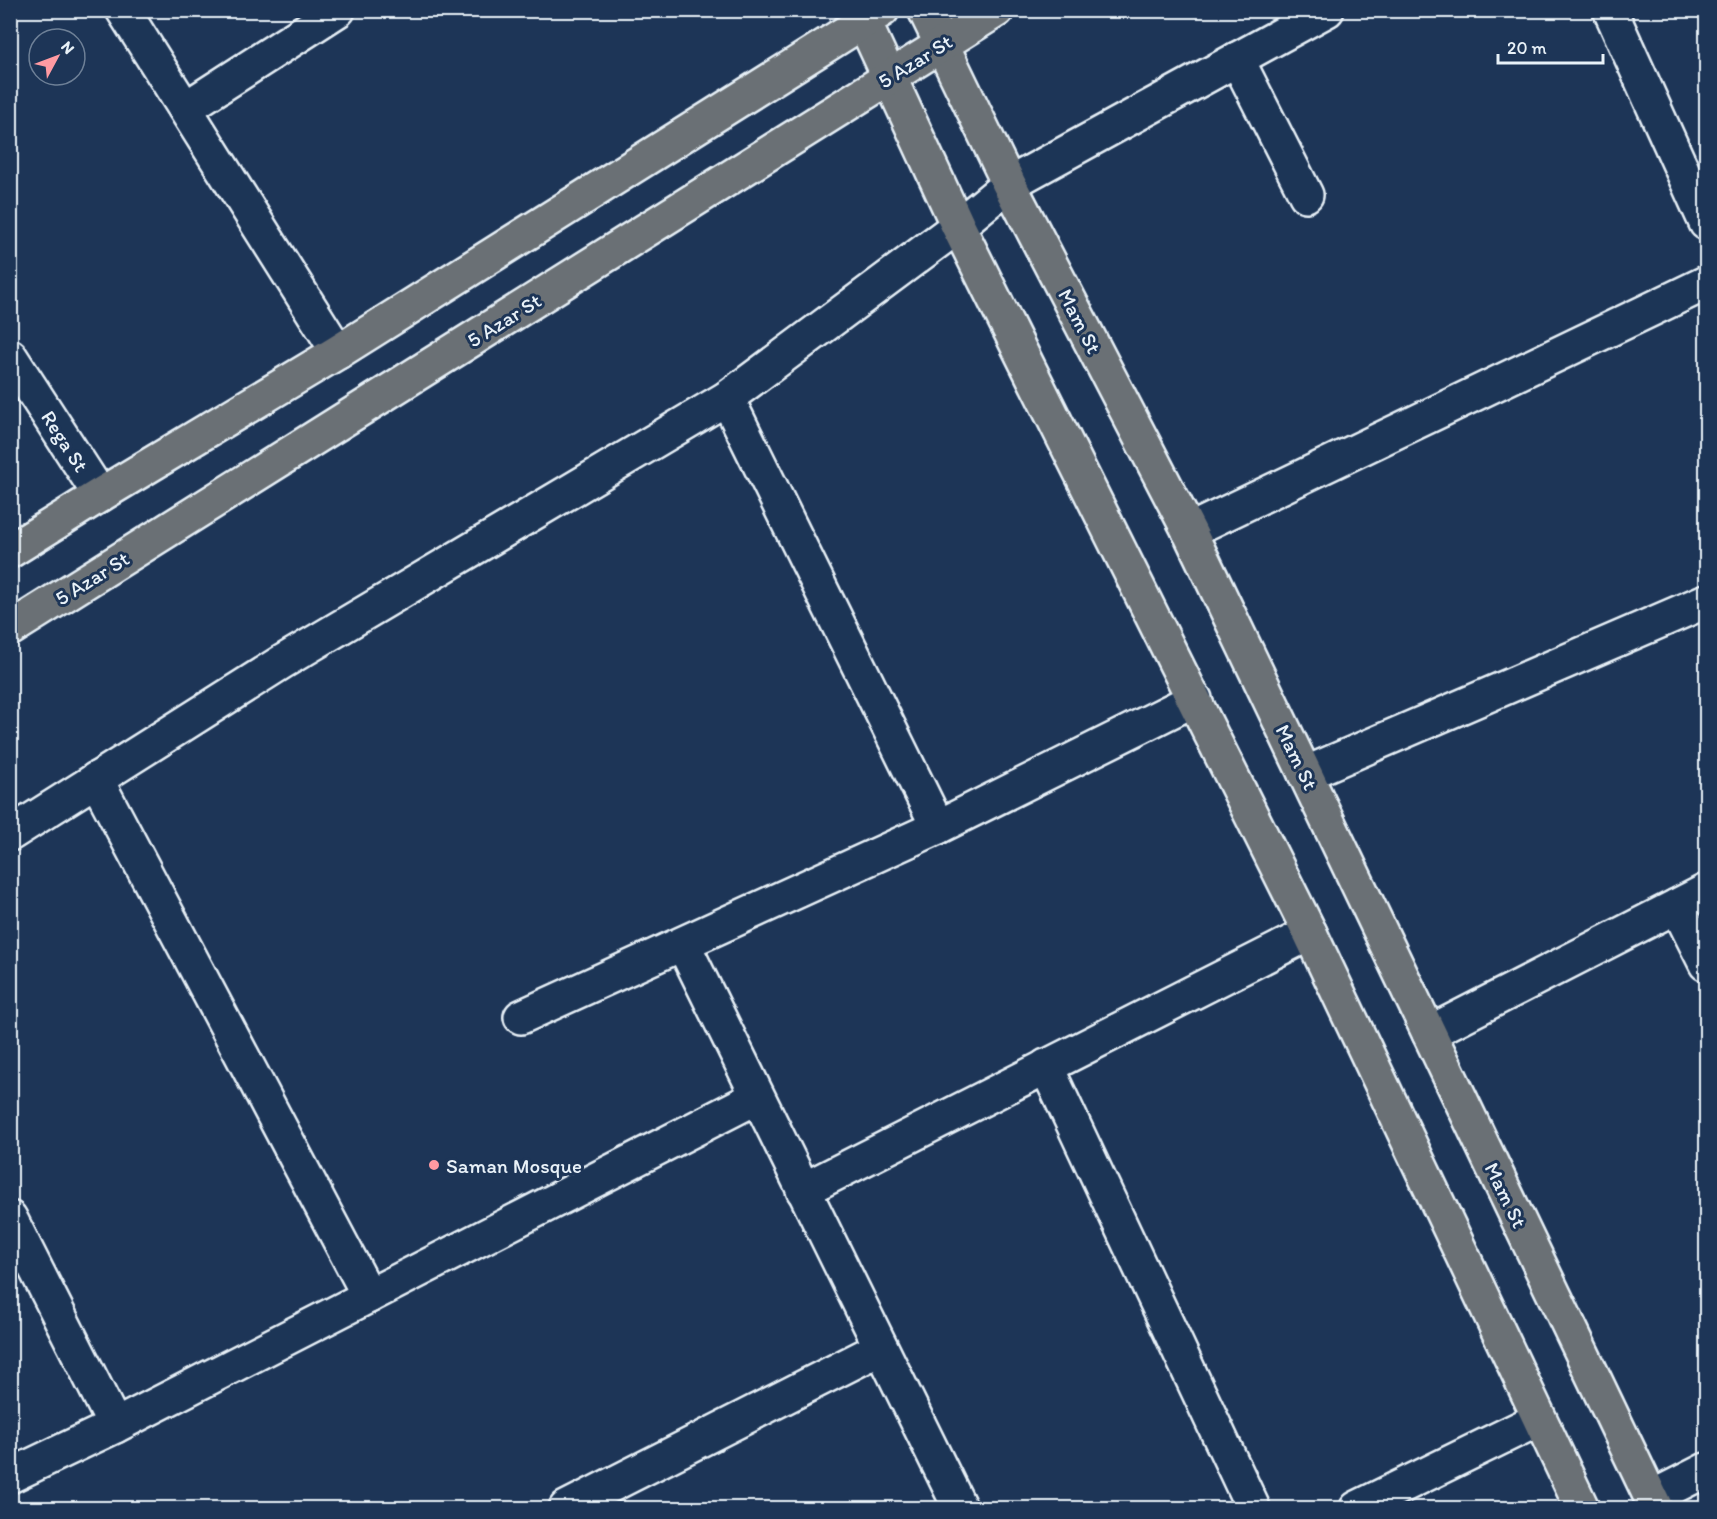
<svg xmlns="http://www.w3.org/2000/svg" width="1717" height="1519" viewBox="0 0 1717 1519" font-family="Itim,sans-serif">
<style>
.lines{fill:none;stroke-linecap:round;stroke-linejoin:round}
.minor-casing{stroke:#e8f1f8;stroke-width:38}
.major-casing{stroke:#e8f1f8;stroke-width:38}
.minor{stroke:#1d3557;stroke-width:33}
.major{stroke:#6a7074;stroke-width:33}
.poi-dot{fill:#ff9aa2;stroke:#1d3557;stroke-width:2}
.labels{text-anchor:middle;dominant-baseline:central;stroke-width:6;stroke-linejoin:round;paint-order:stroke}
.street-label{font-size:21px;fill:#e8f1f8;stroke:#1d3557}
.poi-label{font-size:21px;fill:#e8f1f8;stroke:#1d3557;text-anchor:start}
</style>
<rect width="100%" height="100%" fill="#1d3557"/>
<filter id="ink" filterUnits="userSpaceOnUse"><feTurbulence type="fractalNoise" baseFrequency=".0167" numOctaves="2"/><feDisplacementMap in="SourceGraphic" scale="12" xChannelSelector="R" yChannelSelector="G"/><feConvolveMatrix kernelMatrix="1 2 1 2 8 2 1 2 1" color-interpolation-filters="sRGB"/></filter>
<g filter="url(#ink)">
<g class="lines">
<g class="minor-casing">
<g id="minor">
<polyline points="123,10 338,352"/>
<polyline points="1610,10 1706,223"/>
<polyline points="1237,59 1306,195"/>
<polyline points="186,108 338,10"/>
<polyline points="10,356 100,495"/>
<polyline points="727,398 938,827"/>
<polyline points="1189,531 1706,283"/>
<polyline points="1305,774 1706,601"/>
<polyline points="96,779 369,1296"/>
<polyline points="10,834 282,662 727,398 958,226 1009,184 1327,10"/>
<polyline points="1677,906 1706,964"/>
<polyline points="683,944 960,1508"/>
<polyline points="521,1017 938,827 1195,699"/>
<polyline points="1429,1033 1706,891"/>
<polyline points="1046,1066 1253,1508"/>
<polyline points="803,1190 1310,933"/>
<polyline points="10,1218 115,1426"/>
<polyline points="10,1476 115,1426 757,1097"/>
<polyline points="1651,1498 1706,1470"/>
<polyline points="566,1508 881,1348"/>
<polyline points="1357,1508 1539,1419"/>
</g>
</g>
<g class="major-casing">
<g id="major">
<polyline points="925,10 1009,184 1189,531 1656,1508"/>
<polyline points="864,22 958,226 1310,933 1582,1508"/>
<polyline points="10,551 100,495 338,352 882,10"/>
<polyline points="10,629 997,10"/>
</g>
</g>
<use href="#minor" class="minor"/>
<use href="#major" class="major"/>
</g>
</g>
<circle class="poi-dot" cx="434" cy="1165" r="6"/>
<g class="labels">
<g class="street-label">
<text transform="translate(915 61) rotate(-32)">5 Azar St</text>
<text transform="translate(504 320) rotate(-32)">5 Azar St</text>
<text transform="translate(1080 321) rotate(63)">Mam St</text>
<text transform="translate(65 441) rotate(57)">Rega St</text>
<text transform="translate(92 578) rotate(-32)">5 Azar St</text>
<text transform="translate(1297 757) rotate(64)">Mam St</text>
<text transform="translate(1506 1195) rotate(64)">Mam St</text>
</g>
<g class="poi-label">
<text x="446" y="1165">Saman Mosque</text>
</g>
</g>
<rect width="1717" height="1519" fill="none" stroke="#1d3557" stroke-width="36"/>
<rect x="18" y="18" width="1681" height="1483" fill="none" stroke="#e8f1f8" stroke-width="2" filter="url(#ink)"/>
<g transform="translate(57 57) rotate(49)"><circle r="28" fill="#1d3557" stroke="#6e8097" stroke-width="1.5"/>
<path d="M0-4.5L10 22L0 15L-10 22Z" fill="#ff9aa2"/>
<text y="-9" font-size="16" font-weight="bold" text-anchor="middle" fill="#e8f1f8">N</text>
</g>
<path d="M1498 54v9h105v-9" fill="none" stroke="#e8f1f8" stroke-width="3"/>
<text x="1507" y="54" font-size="18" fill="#e8f1f8" stroke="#1d3557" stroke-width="4.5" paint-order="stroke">20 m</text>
</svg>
